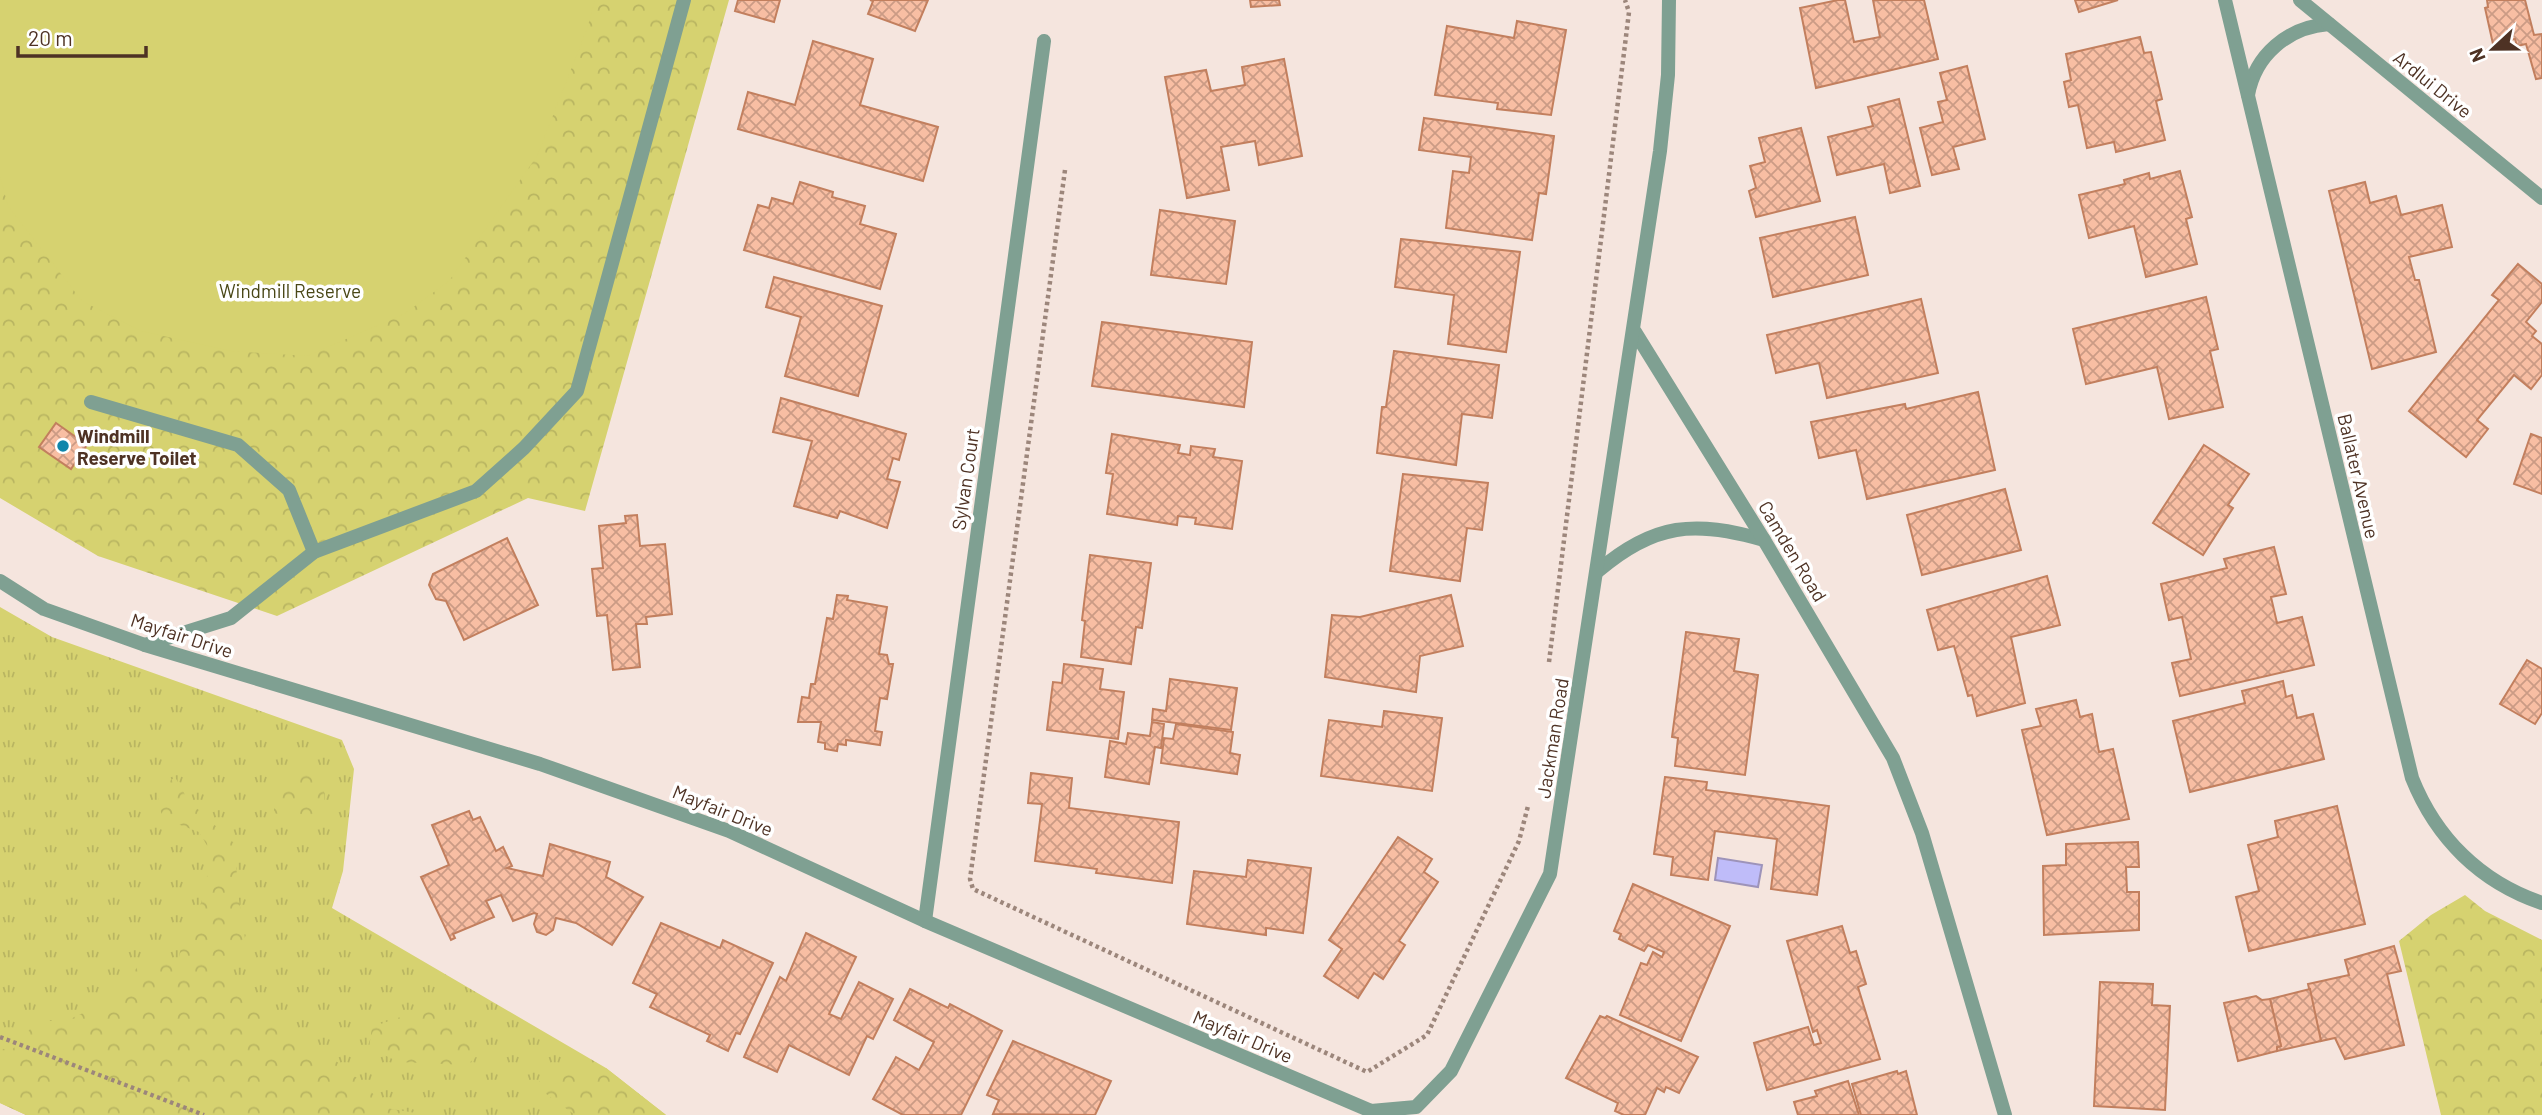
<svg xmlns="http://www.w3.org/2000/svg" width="2542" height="1115" viewBox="0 0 2542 1115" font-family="Barlow,sans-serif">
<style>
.grass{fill:url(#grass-tufts)}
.forest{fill:url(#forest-crowns)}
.pitch{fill:#d6d270}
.water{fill:#bfbcf9;stroke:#9d93b9;stroke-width:2}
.building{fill:url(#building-cross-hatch);stroke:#c27f5e;stroke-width:2}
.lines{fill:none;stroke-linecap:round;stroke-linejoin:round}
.path{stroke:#9c867b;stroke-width:4.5;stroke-dasharray:3.5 3.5;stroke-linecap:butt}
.service{stroke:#7fa092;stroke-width:14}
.minor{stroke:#7fa092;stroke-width:14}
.tertiary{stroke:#7fa092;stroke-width:14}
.poi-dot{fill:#1086ab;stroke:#fff;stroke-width:2.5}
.labels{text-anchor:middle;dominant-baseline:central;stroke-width:7;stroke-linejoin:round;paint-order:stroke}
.street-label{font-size:19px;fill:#4e3224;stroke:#fff}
.park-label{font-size:19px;fill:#494716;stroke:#fff}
.poi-label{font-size:19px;font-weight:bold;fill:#4e3224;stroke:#fff;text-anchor:start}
</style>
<defs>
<pattern id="grass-tufts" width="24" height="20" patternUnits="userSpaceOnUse" patternTransform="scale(1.75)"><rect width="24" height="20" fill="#d6d270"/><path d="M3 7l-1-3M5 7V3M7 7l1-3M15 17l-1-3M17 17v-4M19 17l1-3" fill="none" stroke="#b9b561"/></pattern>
<pattern id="forest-crowns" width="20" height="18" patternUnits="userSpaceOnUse" patternTransform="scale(1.75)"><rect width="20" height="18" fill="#d6d270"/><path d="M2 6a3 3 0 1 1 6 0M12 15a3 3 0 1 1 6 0" fill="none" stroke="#b9b561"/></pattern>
<pattern id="building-cross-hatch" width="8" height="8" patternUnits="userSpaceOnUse" patternTransform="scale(1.75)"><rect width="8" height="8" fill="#f8bea3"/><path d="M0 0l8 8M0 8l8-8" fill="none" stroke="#cb9b85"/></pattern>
</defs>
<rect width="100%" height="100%" fill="#f5e5de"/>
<polygon class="grass" points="0,607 52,637 342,740 354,769 343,871 332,908 606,1068 666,1115 26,1115 0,1103"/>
<g class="forest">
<polygon points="0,0 729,0 585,511 528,498 277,616 98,556 0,498"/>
<polygon points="292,772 307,774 324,790 325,817 296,821 274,813 274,787"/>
<polygon points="175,777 188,800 236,845 237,887 246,945 232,958 226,977 268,1022 292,1041 336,1061 363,1083 386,1108 428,1115 26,1115 0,1103 0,1048 11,1051 37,1021 66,1021 121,995 141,960 178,964 182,938 199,912 212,854 199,832 164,819 158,805 159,790"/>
<polygon points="2465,895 2485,911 2542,940 2542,1115 2441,1115 2399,941 2431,915"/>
<path d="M426,1008C451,1018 468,1029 478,1055L467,1065L399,1062L369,1048L372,1027Z"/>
<polygon points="561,1068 606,1068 666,1115 575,1115 534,1085"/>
</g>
<polygon class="pitch" points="0,0 595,0 587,29 537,156 449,281 404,314 307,356 231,351 141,331 82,301 8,206 0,176"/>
<polygon class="water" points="1718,858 1762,865 1758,887 1715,880"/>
<g class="building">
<polygon points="738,0 780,0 774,22 735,11"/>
<polygon points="870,0 928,0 915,31 868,14 873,1"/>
<polygon points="1250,0 1279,0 1280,5 1251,7"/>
<polygon points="1838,0 1845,0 1854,42 1880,37 1873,0 1924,0 1938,59 1816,88 1800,8"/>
<polygon points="2075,0 2118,0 2079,12"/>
<polygon points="2487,0 2525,0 2534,35 2542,34 2542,78 2536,79 2526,44 2517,46 2515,39 2493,44 2485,8 2488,7"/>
<polygon points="1517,21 1566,30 1551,115 1497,109 1498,103 1435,95 1447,26 1514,38"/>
<polygon points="2140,37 2144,53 2151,52 2162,99 2156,101 2165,140 2116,152 2114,142 2087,148 2078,105 2069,107 2064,82 2071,80 2066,54"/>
<polygon points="813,41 873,59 860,105 938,127 923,181 738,129 748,92 795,105"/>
<polygon points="1284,59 1302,156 1259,165 1255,141 1221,147 1229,190 1187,198 1165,77 1206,70 1211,91 1245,85 1242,67"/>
<polygon points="1967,66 1985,139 1953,147 1959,169 1932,175 1920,128 1943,122 1938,102 1947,100 1940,73"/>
<polygon points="1899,99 1920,186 1890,193 1884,164 1837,175 1828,137 1873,126 1868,107"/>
<polygon points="1424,118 1554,136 1546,194 1539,193 1532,240 1446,228 1453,171 1469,173 1471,157 1419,150"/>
<polygon points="1801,128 1820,201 1756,217 1749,191 1756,188 1750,166 1765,162 1759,138"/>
<polygon points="2180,171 2192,217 2186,219 2197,264 2146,277 2134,226 2089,238 2079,195 2125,184 2124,180 2149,173 2150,179"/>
<polygon points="800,182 833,192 832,197 865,206 860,224 896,234 880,289 744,250 758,205 769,208 772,198 793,204"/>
<polygon points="2365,182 2370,203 2396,196 2401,215 2442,205 2452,247 2409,257 2415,280 2419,280 2436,352 2372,369 2329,191"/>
<polygon points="1160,210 1235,221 1226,284 1151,275"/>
<polygon points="1855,217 1868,275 1773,297 1760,238"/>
<polygon points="1401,239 1520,252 1506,352 1448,344 1454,295 1395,287"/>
<polygon points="2518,264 2542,284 2542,302 2526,322 2536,331 2532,336 2542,344 2542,375 2531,389 2514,375 2477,420 2488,429 2466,457 2409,411 2499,300 2492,295"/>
<polygon points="774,277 882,306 858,396 785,376 801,317 766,307"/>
<polygon points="2206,297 2218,349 2210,351 2223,407 2169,419 2157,367 2086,384 2073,329"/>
<polygon points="1921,299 1938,373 1827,398 1819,363 1776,373 1767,335"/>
<polygon points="1102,322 1252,342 1244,407 1092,386"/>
<polygon points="1394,351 1499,365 1492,418 1462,414 1456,465 1377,453 1382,407 1386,407"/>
<polygon points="1978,392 1995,470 1867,499 1856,450 1819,458 1811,422 1905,404 1906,409"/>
<polygon points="781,398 906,434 899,460 893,458 887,479 900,482 887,528 840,511 837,518 794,506 812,441 773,432"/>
<polygon points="56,423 87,445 71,469 39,447"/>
<polygon points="1112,434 1180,445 1178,453 1190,455 1191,446 1215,449 1213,457 1242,461 1232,529 1195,524 1196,518 1178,516 1177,525 1107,514 1113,474 1106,473"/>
<polygon points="2531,434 2542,438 2542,494 2514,484"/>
<polygon points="2204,445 2249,474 2228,505 2233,508 2203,555 2153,523"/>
<polygon points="1403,474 1488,483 1482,530 1467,528 1460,581 1390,571"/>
<polygon points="2005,489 2021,550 1922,575 1907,515"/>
<polygon points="637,515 640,546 665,544 672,614 646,617 647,624 636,624 640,667 613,670 607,615 597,616 592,569 603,568 599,526 626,523 625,516"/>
<polygon points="507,538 538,605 464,640 446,601 436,599 429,585 433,574"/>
<polygon points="2274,547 2286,594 2271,597 2277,623 2302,617 2314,665 2180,696 2172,663 2191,659 2182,617 2169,620 2161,584 2227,568 2224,559"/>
<polygon points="1090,555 1151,563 1142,628 1136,627 1131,664 1081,657 1085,621 1082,620"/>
<polygon points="2047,576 2060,625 2011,637 2025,703 1977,716 1972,695 1968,696 1954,646 1938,650 1927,610"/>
<polygon points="837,595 848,596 847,600 887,607 879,654 887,655 889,664 893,664 887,699 880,698 875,731 882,732 880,745 846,740 846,745 838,744 837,751 825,749 825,743 818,742 821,722 798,722 802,697 809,698 811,684 815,684 827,618 833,619"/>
<polygon points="1451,595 1463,646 1420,656 1416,692 1325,677 1332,615 1360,617"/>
<polygon points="1686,632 1739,639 1734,671 1758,675 1745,775 1675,766 1678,738 1672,737"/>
<polygon points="2527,660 2542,669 2542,713 2535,724 2500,704"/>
<polygon points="1064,664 1103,669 1100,689 1124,692 1118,739 1047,730 1053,682 1062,683"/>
<polygon points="1170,679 1237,688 1231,730 1152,720 1153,709 1166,711"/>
<polygon points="2283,681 2286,697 2292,695 2297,718 2313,714 2324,759 2190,792 2173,721 2245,703 2242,691"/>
<polygon points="2076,700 2080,717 2092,714 2099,752 2113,749 2129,819 2047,835 2022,730 2041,726 2036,709"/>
<polygon points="1384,711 1442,718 1432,791 1321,776 1329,720 1382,727"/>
<polygon points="1152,722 1164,724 1161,748 1155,747 1149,784 1105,777 1110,741 1126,744 1128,733 1150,736"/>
<polygon points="1176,724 1233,732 1230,753 1240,755 1237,774 1161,763 1164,738 1173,739"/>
<polygon points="1031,773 1072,778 1069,808 1179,822 1172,883 1096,873 1097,869 1035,861 1042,804 1028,803"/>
<polygon points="1665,777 1707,782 1706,790 1829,806 1817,895 1771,889 1777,839 1715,831 1708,880 1671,875 1673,857 1654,854"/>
<polygon points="2337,806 2365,924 2249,951 2236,897 2259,891 2248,845 2278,837 2275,821"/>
<polygon points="469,811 473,820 480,817 496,851 503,847 512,866 507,868 543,876 550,844 610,862 606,877 643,897 612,945 576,923 556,918 553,930 546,935 537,932 534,924 537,914 534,913 513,921 501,895 486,901 494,917 453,934 455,938 451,940 421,877 449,865 432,825"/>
<polygon points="1398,837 1432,859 1424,872 1438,882 1399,941 1405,945 1383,979 1374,973 1358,998 1324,976 1342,949 1329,940"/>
<polygon points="2138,842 2139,867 2126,867 2127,892 2139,892 2139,930 2044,935 2043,866 2066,865 2066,844"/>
<polygon points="1248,860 1311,868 1303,933 1266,928 1266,935 1187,924 1194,871 1246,877"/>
<polygon points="1633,884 1730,926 1681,1041 1620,1015 1641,963 1647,965 1653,952 1662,957 1664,952 1648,945 1644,951 1619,939 1621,934 1614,931"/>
<polygon points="661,923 720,948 723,940 773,963 740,1034 736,1033 728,1051 707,1041 710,1035 650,1007 657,994 633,983"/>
<polygon points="1842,926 1850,953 1856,951 1866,984 1858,987 1880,1059 1767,1090 1754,1043 1808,1027 1814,1045 1821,1043 1817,1030 1813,1032 1787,941"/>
<polygon points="806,933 856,957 829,1014 841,1019 859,982 893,999 873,1039 867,1036 849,1075 789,1045 777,1072 744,1057 780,977 786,981"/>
<polygon points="2394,946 2401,971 2387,974 2404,1045 2345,1059 2335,1038 2321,1041 2308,984 2349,975 2345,960"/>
<polygon points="2100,982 2153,984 2152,1005 2170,1006 2165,1110 2094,1106"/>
<polygon points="910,989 948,1008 950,1004 1002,1031 961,1115 903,1115 873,1099 896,1057 919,1070 934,1042 894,1020"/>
<polygon points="2310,989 2321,1041 2277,1051 2277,1047 2281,1046 2270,999"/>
<polygon points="2256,996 2262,1000 2270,999 2281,1046 2277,1047 2277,1051 2238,1061 2224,1003"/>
<polygon points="1600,1016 1605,1018 1607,1016 1698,1057 1679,1093 1666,1087 1664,1092 1657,1088 1645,1115 1624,1115 1615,1111 1618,1103 1566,1078"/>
<polygon points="1013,1041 1111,1081 1095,1115 993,1114 999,1100 987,1095"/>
<polygon points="1897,1071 1898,1074 1906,1071 1917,1115 1861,1115 1852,1084"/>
<polygon points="1848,1081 1859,1115 1798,1115 1794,1102 1817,1096 1815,1091"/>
</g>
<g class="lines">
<g class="path">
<polyline points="1065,170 970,879 973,889 1367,1072 1427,1035 1519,841 1528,806"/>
<polyline points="1549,662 1629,12 1625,0"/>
<polyline points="0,1037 204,1115"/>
</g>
<g class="service">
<path d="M2248,95C2255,55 2288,27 2329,24"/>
<polyline points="91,402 238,445 289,490 314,552"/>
<path d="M1598,571C1654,523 1695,520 1764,540"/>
<polyline points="145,645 231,618 314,552 476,491 524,448 577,391 684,0"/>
</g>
<g class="minor">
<path d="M2225,0L2412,778C2436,838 2480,882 2542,903"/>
<polyline points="1635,332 1764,540 1893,758 1922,833 2005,1115"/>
<polyline points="925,921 1044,41"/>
</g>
<g class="tertiary">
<polyline points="2300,0 2542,198"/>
<polyline points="0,581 44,609 145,645 540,764 729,831 925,921 1371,1111 1416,1107 1451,1071 1550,874 1660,151 1668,75 1669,0"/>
</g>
</g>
<circle class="poi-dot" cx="63" cy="446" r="7"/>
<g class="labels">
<g class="street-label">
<text transform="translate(2433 84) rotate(39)">Ardlui Drive</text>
<text transform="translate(2359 476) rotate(77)">Ballater Avenue</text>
<text transform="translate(965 479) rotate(-82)">Sylvan Court</text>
<text transform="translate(1793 551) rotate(59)">Camden Road</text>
<text transform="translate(182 635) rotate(18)">Mayfair Drive</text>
<text transform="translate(1552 738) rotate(-81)">Jackman Road</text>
<text transform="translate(723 810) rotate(22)">Mayfair Drive</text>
<text transform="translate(1243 1036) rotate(23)">Mayfair Drive</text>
</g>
<g class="park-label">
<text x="290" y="290">Windmill Reserve</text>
</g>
<g class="poi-label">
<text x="77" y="435">Windmill<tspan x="77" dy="22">Reserve Toilet</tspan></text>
</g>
</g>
<g transform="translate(2493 49) rotate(248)" stroke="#ffffff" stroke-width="5" paint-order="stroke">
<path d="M0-5L12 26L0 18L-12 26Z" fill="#4e3224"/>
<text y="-10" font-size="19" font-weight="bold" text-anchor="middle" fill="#4e3224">N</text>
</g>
<path d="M18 46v10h128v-10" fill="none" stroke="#4e3224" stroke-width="3.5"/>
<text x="28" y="46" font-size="21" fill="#4e3224" stroke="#ffffff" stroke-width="5" paint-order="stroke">20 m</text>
</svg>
